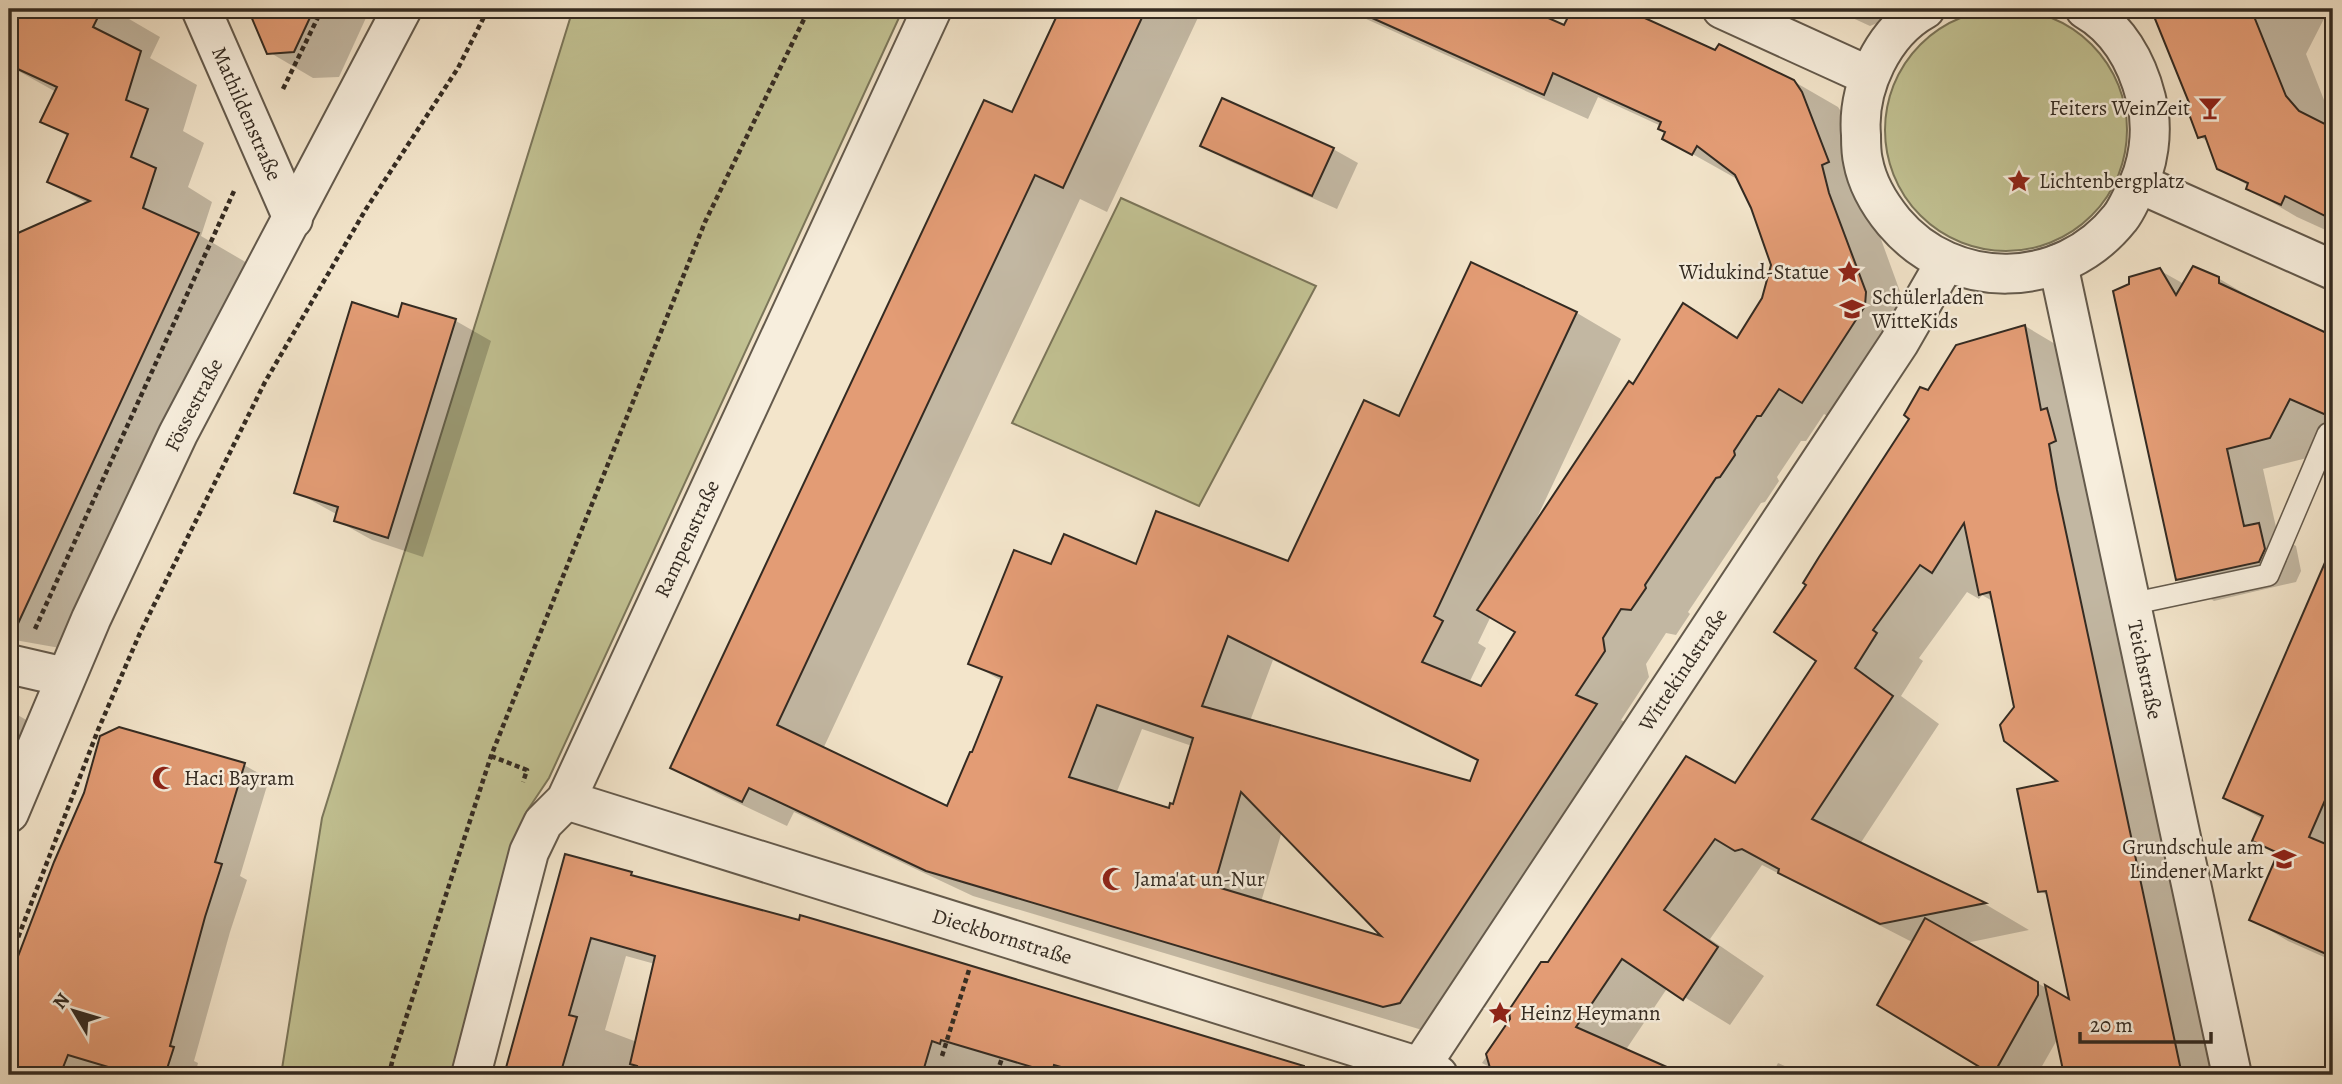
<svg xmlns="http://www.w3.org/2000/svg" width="2342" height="1084" viewBox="0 0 2342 1084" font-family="Alegreya,serif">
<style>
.green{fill:#c2c293;stroke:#7b765a;stroke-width:2}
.shadow{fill:#0003;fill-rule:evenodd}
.building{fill:#e39c75;stroke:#342b22;stroke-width:2;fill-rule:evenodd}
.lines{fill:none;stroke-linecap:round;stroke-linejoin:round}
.service-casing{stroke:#645a4c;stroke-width:24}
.minor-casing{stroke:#645a4c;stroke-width:42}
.tertiary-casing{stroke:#645a4c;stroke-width:42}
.path{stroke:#342b22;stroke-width:4.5;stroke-dasharray:5 3.5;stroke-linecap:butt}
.service{stroke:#f7eedd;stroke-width:21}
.minor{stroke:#f7eedd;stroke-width:38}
.tertiary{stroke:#f7eedd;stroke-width:38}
.labels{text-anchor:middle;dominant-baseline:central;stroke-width:5;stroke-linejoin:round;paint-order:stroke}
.poi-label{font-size:21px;fill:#342b22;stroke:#f7eedd;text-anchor:start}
.street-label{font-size:21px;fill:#342b22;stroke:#f7eedd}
</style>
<rect width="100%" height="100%" fill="#f3e5cb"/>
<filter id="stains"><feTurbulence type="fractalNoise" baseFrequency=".00286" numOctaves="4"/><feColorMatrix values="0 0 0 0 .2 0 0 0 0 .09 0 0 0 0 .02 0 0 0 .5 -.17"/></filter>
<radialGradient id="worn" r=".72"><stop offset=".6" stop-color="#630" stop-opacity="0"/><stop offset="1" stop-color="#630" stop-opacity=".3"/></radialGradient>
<g class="green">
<circle cx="2006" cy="130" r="121"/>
<polygon points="573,9 903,9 549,778 527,811 510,849 453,1075 281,1075 322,818"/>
<polygon points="1121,198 1316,286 1199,506 1012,423"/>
</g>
<g class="shadow">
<polygon points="9,9 128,9 124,16 160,37 150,58 197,85 183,131 204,143 188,187 212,202 201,236 254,267 77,651 9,639 9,239 88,204 50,182 69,137 42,121 56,92 13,68 9,70"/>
<polygon points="250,9 370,9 339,77 313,78 269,52"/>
<path d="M1061,9H1202L1107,212L1080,199L823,749L948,808L973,755L1002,681L970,663L1052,566L1289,564L1400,418L1472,265L1577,313L1621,339L1536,520L1538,521L1634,386L1684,305L1739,338L1764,299L1773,265L1752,208L1737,179L1664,138L1667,132L1661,126L1598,97L1588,119L1344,9H1523L1565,28L1574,9H1620L1716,52L1793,81L1838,107L1846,119L1874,220L1910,319L1847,427L1824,414L1806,441H1801L1777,477L1779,481L1765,502L1761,503L1688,612L1690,614L1676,635L1666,633L1646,664L1649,677L1621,720L1640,731L1429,1032L973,896L794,812L787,826L717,793L673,768L1013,115ZM1491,616L1517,632L1481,688L1469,683L1486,648L1478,643ZM1273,660L1479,762L1471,783L1250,721ZM1142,729L1192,746L1175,806L1170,811L1116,794ZM1282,831L1387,939L1261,902Z"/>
<polygon points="1833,9 1912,9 1870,26"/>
<polygon points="2153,9 2329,9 2306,54 2333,123 2333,226 2330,232 2297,217 2248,188 2249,186 2218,168 2209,142 2200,137 2192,106"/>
<polygon points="1203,146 1333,149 1358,163 1337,209 1227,160"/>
<polygon points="2159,270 2184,284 2218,278 2255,300 2255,303 2333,338 2333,421 2327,419 2307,458 2263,469 2278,536 2296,546 2301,571 2296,582 2214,601 2178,579"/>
<polygon points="404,305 456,321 491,341 423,557 372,540 336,520 338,515 296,492 399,319"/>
<path d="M2025,326L2072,354L2222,1075H2066L2058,1038L2037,1075H1995L1880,1005L1914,943L1762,865L1710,939L1764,976L1730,1025L1668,987L1625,1051L1680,1075H1504L1482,1063L1549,964L1736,786L1818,661L1809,585L1929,392ZM1967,592L1979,599L1982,595L1994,602L2016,708L2061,783L2040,891L2049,896L2071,1002L1966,943L2029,930L1985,904L1860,844L1939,724L1901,696L1923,661L1919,658Z"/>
<polygon points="2333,551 2333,961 2288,941 2251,919 2279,855 2254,840 2264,820 2225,798"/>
<polygon points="9,710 35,725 9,791"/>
<polygon points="244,765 269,779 240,876 247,880 230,932 194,1061 198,1063 195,1075 9,1075 9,985 56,862"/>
<path d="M566,857L1286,1066L1325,1075H506ZM626,956L655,964L637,1042L605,1030Z"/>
<polygon points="1778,1063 1805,1075 1772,1075"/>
</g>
<g class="building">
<polygon points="9,9 102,9 93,27 141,51 126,100 148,109 131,157 156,168 143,208 199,233 9,643 9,237 90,201 47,182 68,134 40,122 57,87 9,65"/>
<polygon points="248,9 314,9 294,52 267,54"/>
<path d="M1060,9H1146L1063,188L1035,175L777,725L947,806L970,752H972L1002,677L968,664L1014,550L1051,564L1064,534L1136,564L1156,511L1288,561L1364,400L1399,416L1471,262L1577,312L1434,616L1443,621L1422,662L1481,686L1515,632L1477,610L1629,381L1633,384L1683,303L1737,338L1762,298L1771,265L1751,208L1735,175L1697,146L1692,155L1662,139L1665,132L1658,129L1661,122L1553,73L1544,95L1352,9H1528L1564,25L1572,9H1625L1715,50L1719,44L1794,80L1802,92L1829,162L1822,165L1829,193L1866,292L1865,306L1802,403L1779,389L1761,416H1757L1734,451L1735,455L1720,477L1716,478L1645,585L1646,588L1631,610L1621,609L1603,638L1605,651L1576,695L1597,704L1400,1003L1383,1007L926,871L749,788L742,802L670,768L984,100L1012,112ZM1228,636L1478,760L1470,781L1202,706ZM1097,705L1193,738L1173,804L1170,803L1169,808L1069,777ZM1241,792L1381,936L1214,886Z"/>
<polygon points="2151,9 2251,9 2286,96 2299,111 2333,128 2333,220 2285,196 2281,205 2246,189 2248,183 2217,169 2205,136 2198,138 2186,106 2190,105"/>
<polygon points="1222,98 1334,148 1312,196 1200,146"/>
<polygon points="2193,266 2219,277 2219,283 2333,336 2333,418 2290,399 2270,438 2227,449 2244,526 2259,523 2265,549 2259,562 2176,580 2113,291 2129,284 2129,277 2160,268 2176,295"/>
<polygon points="352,302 398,317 402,303 456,319 388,538 334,521 338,507 294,493"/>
<polygon points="2025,325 2041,410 2047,408 2056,441 2049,444 2057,490 2182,1075 2064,1075 2045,985 2069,999 2046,891 2038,892 2017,789 2057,781 2004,741 2000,725 2014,707 1990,592 1979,595 1964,523 1932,573 1920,565 1873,630 1877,633 1855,668 1893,696 1812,819 1986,903 1880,924 1778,873 1779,869 1742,849 1735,851 1715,839 1664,910 1718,947 1683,1000 1622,959 1576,1027 1685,1075 1492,1075 1486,1054 1510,1019 1509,1010 1541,962 1548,962 1686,756 1735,783 1816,661 1774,632 1806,585 1803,583 1819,557 1909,419 1904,415 1920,387 1928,390 1956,345"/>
<polygon points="2333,544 2333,782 2309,837 2333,847 2333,957 2249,920 2278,853 2252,841 2263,816 2223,798"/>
<polygon points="119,727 245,763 215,862 222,864 205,917 170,1046 174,1047 165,1075 135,1075 68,1055 60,1075 9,1075 9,980 54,862 84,793 100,736"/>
<polygon points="565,854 632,872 631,875 799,920 800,915 889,941 1304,1066 1303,1075 1089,1075 1054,1065 1052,1073 941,1040 940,1044 932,1041 922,1075 634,1075 637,1066 630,1064 655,956 591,938 569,1015 577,1017 560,1075 504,1075"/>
<polygon points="1925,918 2038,982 2038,995 1993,1075 1877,1005"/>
</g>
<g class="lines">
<g class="service-casing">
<polyline id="service" points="2131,604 2268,575 2328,434"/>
</g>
<g class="minor-casing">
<g id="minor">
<path id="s1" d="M201,9L293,219"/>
<polyline points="1722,9 1869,76"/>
<path d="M1925,9C1883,32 1857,88 1861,135C1861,143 1861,153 1863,161C1867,183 1880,205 1894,222C1953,292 2062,291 2120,218C2125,212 2129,203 2133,195C2149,167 2154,130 2146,98C2137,62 2118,28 2085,9"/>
<polyline points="2140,184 2333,270"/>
<path id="s2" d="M2058,264L2232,1075"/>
<polyline points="9,664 65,677"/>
<path id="s3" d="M566,800L1420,1067L1438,1075"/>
<path id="s4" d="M471,1075L529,852L543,823L566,800L932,9"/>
<path id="s5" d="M1417,1075L1420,1067L1899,343L1945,263"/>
</g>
</g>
<g class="tertiary-casing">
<g id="tertiary">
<path id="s6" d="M9,813L91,619L178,434L402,9"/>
</g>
</g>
<g class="path">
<polyline points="283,89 322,9"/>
<polyline points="35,629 234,191"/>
<polyline points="491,756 527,770 523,782"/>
<polyline points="9,961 98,730 140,633 265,382 366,209 458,68 488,9"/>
<polyline points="942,1056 969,970"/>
<polyline points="997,1073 1002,1058"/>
<polyline points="389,1075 393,1058 491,756 705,222 809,9"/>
<polyline points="981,1075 983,1069"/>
</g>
<use href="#service" class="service"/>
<use href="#minor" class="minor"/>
<use href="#tertiary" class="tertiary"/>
</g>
<defs>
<g id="bar-bare" transform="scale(1.89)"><path d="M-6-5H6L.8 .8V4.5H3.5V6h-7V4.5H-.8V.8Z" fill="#8f2418" stroke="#f7eedd" stroke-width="2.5" paint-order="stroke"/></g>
<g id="sight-bare" transform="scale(1.89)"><path d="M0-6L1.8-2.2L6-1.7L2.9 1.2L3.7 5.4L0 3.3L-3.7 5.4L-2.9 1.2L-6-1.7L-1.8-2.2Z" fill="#8f2418" stroke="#f7eedd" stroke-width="2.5" paint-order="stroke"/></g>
<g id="school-bare" transform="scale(1.89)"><path d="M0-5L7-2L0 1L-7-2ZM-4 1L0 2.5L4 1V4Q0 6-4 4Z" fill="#8f2418" stroke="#f7eedd" stroke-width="2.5" paint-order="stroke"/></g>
<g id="mosque-bare" transform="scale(1.89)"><path d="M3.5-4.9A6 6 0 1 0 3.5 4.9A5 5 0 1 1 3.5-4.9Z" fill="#8f2418" stroke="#f7eedd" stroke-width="2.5" paint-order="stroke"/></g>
</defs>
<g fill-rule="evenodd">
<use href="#bar-bare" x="2210" y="108"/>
<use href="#sight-bare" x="2019" y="181"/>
<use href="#sight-bare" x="1849" y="272"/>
<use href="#school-bare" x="1852" y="309"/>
<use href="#mosque-bare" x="164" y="778"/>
<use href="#school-bare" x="2284" y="859"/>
<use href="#mosque-bare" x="1114" y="879"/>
<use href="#sight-bare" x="1500" y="1013"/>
</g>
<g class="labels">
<g class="poi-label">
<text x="2190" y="108" text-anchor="end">Feiters WeinZeit</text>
<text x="2039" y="181">Lichtenbergplatz</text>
<text x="1829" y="272" text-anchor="end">Widukind-Statue</text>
<text x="1872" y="297">Schülerladen<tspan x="1872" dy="24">WitteKids</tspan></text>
<text x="184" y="778">Haci Bayram</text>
<text x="2264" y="847" text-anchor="end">Grundschule am<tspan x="2264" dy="24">Lindener Markt</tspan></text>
<text x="1134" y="879">Jama'at un-Nur</text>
<text x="1520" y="1013">Heinz Heymann</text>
</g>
<g class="street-label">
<text stroke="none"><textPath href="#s1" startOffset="114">Mathildenstraße</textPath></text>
<text stroke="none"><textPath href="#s6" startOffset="448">Fössestraße</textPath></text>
<text stroke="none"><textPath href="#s4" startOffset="583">Rampenstraße</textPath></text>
<text stroke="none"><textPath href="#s5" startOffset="485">Wittekindstraße</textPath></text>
<text stroke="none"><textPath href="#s2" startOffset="415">Teichstraße</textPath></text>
<text stroke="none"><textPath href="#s3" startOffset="457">Dieckbornstraße</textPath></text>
</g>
</g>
<rect width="2342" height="1084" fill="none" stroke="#f3e5cb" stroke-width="35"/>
<rect x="10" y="10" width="2321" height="1063" fill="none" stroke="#342b22" stroke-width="3.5"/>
<rect x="18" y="18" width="2307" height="1049" fill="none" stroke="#342b22" stroke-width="2"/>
<g transform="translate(74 1011) rotate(308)" stroke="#f7eedd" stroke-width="5" paint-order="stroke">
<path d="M0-5L12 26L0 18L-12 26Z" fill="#342b22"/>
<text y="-10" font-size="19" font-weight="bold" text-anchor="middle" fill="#342b22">N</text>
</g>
<path d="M2080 1032v10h131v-10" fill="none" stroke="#342b22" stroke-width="3.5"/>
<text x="2090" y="1032" font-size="21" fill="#342b22" stroke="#f7eedd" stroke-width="5" paint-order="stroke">20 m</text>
<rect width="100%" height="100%" filter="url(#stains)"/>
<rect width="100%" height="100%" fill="url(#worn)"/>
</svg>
